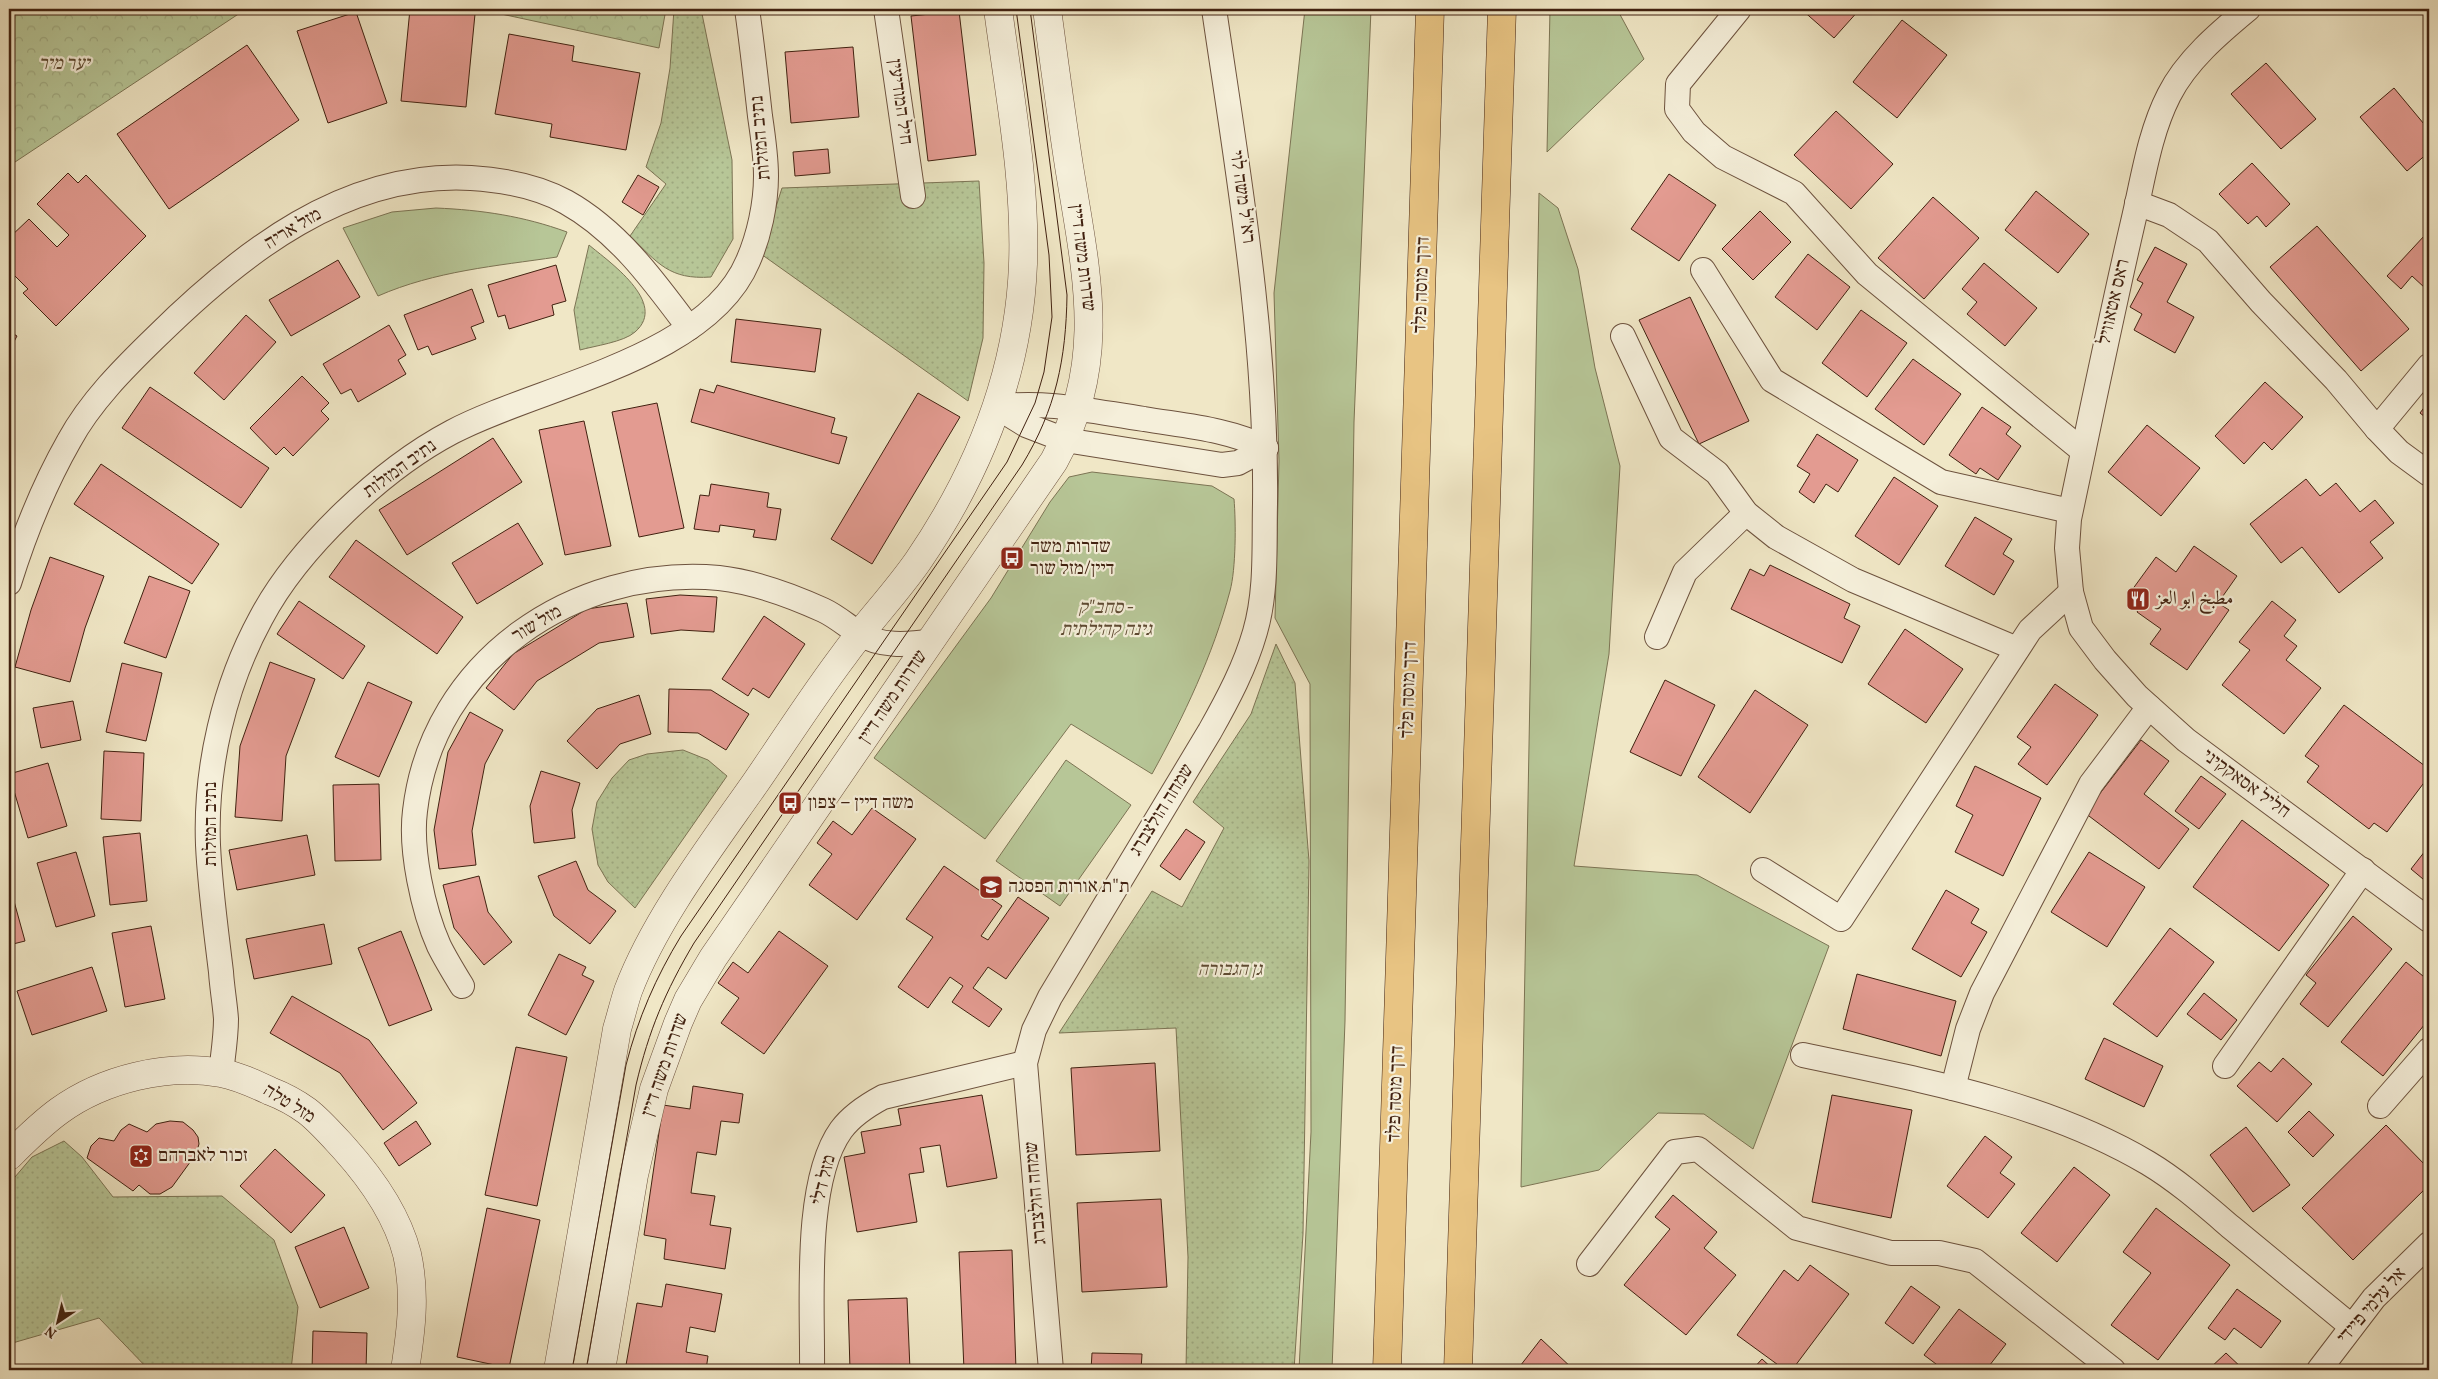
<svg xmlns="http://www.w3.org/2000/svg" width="2438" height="1379" viewBox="0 0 2438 1379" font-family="Vollkorn,Amiri,'Frank Ruhl Libre',serif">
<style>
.green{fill:#b7c697;stroke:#7c7454}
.forest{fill:url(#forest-crowns);stroke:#7c7454}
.park{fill:url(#park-dots);stroke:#7c7454}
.building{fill:#e39b91;stroke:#412110}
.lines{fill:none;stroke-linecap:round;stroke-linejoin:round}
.minor-casing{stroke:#6d523e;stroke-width:26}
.tertiary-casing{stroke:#6d523e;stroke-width:29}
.trunk-casing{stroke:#412110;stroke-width:29}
.minor{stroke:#f5efda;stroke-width:24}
.tertiary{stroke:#f5efda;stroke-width:28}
.trunk{stroke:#e8c483;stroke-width:28}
.tram{stroke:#412110;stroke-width:1}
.labels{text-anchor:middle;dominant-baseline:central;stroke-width:4.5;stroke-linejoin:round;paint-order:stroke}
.park-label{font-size:19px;font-style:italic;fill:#5e4a32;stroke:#f5efda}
.street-label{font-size:19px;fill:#412110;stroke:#f5efda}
.poi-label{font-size:19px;fill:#412110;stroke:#f5efda;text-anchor:start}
</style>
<defs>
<pattern id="forest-crowns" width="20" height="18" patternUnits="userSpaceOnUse" patternTransform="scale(1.25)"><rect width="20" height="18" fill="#b7c697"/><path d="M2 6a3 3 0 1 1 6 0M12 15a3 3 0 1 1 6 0" fill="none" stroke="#9faa81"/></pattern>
<pattern id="park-dots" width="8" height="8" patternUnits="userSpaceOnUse" patternTransform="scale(1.25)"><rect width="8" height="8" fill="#b7c697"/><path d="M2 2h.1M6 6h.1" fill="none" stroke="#9faa81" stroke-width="1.8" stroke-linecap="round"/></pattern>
</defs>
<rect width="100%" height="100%" fill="#f0e7c6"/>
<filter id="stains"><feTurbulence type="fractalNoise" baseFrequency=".004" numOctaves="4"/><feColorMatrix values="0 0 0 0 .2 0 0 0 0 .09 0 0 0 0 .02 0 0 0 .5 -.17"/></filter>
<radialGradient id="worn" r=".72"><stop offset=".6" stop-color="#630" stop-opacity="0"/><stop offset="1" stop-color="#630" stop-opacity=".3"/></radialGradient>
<g class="green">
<polygon points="1305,9 1371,9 1354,422 1345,1021 1332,1370 1299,1370 1311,1132 1310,684 1275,618 1279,461 1274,293"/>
<polygon points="1550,9 1617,9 1644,59 1547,152"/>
<polygon points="1539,193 1558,208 1578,269 1595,368 1620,466 1609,654 1574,866 1697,875 1829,946 1753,1149 1704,1114 1658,1113 1599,1170 1521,1187"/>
<path d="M436,208C482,210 523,216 567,232L557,257C496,266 435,271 378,296L343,228L392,212Z"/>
<path d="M1092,472L1212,486L1234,499C1236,522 1236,569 1230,591C1213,655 1184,716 1152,774L1071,724L985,839L874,758L991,598L1050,502L1069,477Z"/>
<polygon points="1066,760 1131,805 1060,906 996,861"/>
</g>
<g class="forest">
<polygon points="9,9 246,9 9,166"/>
<polygon points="478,9 666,9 659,48"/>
</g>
<g class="park">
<path d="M674,9H701L732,160L733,239L711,277C669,280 658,263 630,236L666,184L646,167L661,123L670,68Z"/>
<polygon points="979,181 984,263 983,338 968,401 761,254 782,188"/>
<path d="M589,245C608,261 669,303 635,332C624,342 594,346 580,350L574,310Z"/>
<polygon points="1276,644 1295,683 1309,861 1303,1234 1294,1370 1186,1370 1188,1257 1176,1028 1059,1033 1152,891 1182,907 1224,828 1193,802 1251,714"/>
<polygon points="683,750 708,760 727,776 635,908 608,882 598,865 592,829 597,802 612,778 629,760 647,754"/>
<polygon points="64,1141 82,1157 113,1197 222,1196 274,1240 298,1307 291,1370 149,1370 99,1318 9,1344 9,1184 32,1157"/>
</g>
<g class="building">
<polygon points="410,9 475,14 466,107 401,101"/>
<polygon points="1801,9 1860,9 1834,38"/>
<polygon points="959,11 976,155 928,161 911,16"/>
<polygon points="356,12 387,103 328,123 297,31"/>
<polygon points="1902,20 1947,55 1897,118 1853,82"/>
<polygon points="509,34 574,46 572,61 640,73 626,150 550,137 552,124 495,114"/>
<polygon points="247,45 299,120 169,209 117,134"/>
<polygon points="853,47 859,117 791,123 785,52"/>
<polygon points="2266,63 2316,119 2281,149 2231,94"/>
<polygon points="2394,88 2429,130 2429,152 2407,171 2360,117"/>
<polygon points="1836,111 1893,164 1851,209 1794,155"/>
<polygon points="828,149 830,173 795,176 793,152"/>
<polygon points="2252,163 2290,204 2266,227 2257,216 2248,224 2219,194"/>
<polygon points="68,173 78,183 86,175 146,236 56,326 23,293 28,289 9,270 9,238 29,219 57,247 69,235 37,204"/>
<polygon points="1669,174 1716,205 1679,261 1631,229"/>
<polygon points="638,175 659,187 643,215 622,202"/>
<polygon points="2036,191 2089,234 2058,273 2005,230"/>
<polygon points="1933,197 1979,238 1924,299 1878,258"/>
<polygon points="1760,211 1791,242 1753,280 1722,249"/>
<polygon points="2317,226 2409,329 2361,371 2270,267"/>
<polygon points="2425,235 2429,239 2429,284 2425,288 2412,276 2401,289 2387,276"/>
<polygon points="2155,247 2187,264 2167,302 2194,317 2175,353 2134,330 2142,314 2130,307 2143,283 2137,280"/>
<polygon points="1808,254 1850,287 1817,330 1775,297"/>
<polygon points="338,260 360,297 291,336 269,300"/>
<polygon points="1984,263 2037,308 2005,346 1967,314 1977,302 1962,289"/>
<polygon points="556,265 566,301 552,305 554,315 509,329 505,315 498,317 488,285"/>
<polygon points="472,289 484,322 471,327 476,339 432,355 428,346 418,350 404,315"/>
<polygon points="1690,297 1749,421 1699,444 1639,320"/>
<polygon points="1861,310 1907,343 1867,397 1822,363"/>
<polygon points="246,315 276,342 224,400 194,373"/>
<polygon points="736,319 821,329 815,372 731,362"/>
<polygon points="389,325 406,355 398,360 406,374 358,402 351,389 341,394 323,364"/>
<polygon points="9,331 17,336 9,351"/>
<polygon points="1913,359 1961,394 1924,445 1875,409"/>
<polygon points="302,376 329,403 321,411 329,419 293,456 284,447 276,455 250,428"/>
<polygon points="2265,382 2303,417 2272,450 2264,442 2244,464 2215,436"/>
<polygon points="717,385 835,418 831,433 847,437 839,464 691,422 700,389 714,393"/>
<polygon points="150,387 269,468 241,508 122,428"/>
<polygon points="918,393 960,417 872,564 831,539"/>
<polygon points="2429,401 2429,420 2420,413"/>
<polygon points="657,403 684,528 639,537 612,412"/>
<polygon points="1982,407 2011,427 2006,434 2021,446 1998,480 1980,468 1976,474 1949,455"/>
<polygon points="584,421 611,546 565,555 539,430"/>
<polygon points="2147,425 2200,468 2161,516 2108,472"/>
<polygon points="1817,434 1858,460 1838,492 1826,484 1814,503 1799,492 1810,474 1797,466"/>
<polygon points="493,438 522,482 407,555 379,510"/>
<polygon points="101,464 219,544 192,584 74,504"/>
<polygon points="1894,477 1938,506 1899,565 1855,536"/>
<polygon points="2306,479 2320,496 2336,483 2360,512 2375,500 2394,523 2370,542 2383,558 2339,593 2302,547 2281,563 2250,524"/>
<polygon points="711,484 769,493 767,507 781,509 776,540 753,537 755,530 720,525 719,532 694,529 700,495 709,496"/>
<polygon points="1975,517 2012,539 2003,554 2014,561 1994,595 1945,566"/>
<polygon points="518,523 543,564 477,604 452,563"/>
<polygon points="356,540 463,617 437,654 329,577"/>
<polygon points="2194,546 2237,576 2218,603 2229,610 2187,670 2150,644 2161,629 2137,612 2145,600 2132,590 2156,557 2176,572"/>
<polygon points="50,557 104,576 85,628 70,682 15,667 31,610"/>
<polygon points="1770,565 1850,604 1844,618 1860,626 1842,663 1731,609 1750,569 1764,576"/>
<polygon points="149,576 190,591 166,658 124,643"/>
<polygon points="680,595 717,597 714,632 681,630 651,634 646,599"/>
<polygon points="299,601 365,646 343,679 277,634"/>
<polygon points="2272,601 2296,620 2284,636 2297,646 2286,660 2321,688 2284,734 2222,685 2250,650 2239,642"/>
<polygon points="627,603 634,637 599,643 537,681 514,710 486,688 513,654 587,609"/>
<polygon points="764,616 805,644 769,698 753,688 748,696 722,679"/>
<polygon points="1905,629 1963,669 1926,723 1868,684"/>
<polygon points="270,662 315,679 286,756 282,821 235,817 240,746"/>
<polygon points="122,663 162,673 146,741 106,732"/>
<polygon points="1665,680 1715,705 1681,776 1630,752"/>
<polygon points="368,682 412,702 379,777 335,757"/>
<polygon points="2055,684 2098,715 2047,785 2018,764 2031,747 2017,737"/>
<polygon points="669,689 711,690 749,714 726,750 698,733 668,732"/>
<polygon points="1755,690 1808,725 1750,813 1698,777"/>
<polygon points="639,695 651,734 620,744 597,769 567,741 597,709"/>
<polygon points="73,701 81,740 41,748 33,708"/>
<polygon points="2344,705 2429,769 2429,776 2387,832 2374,823 2369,829 2307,782 2319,766 2305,756"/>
<polygon points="470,712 503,730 485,764 472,831 476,865 439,869 434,830 448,752"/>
<polygon points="2141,740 2169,761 2144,794 2189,829 2159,869 2085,813"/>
<polygon points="104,751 144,753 141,821 101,819"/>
<polygon points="48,763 67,826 28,838 9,774"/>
<polygon points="1975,766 2041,798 2003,876 1955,852 1973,815 1956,806"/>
<polygon points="541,771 580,783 572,810 575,838 534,843 530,806"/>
<polygon points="2201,776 2226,794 2199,829 2175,811"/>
<polygon points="379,784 381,860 335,861 333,785"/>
<polygon points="872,808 916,839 857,920 809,885 832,854 817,843 833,821 852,835"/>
<polygon points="2242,820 2329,885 2279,951 2193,887"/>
<polygon points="1186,829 1205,842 1180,880 1160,866"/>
<polygon points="140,833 147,901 110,905 103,837"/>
<polygon points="307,835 315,875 237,890 229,850"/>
<polygon points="2429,846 2429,884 2411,869"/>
<polygon points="76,852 95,916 56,927 37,863"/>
<polygon points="2089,852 2145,887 2107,947 2051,912"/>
<polygon points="576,861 588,890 616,911 590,944 554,916 538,876"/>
<polygon points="944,866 1002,906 981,936 988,940 1018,897 1049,918 1006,979 988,967 973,988 1002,1009 989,1027 952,1002 963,986 950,977 928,1008 898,987 933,937 906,919"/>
<polygon points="479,876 488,912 512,942 484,965 454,928 443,885"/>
<polygon points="9,883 25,941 9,945"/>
<polygon points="1946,890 1979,909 1971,923 1987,932 1961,977 1912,949"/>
<polygon points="2353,916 2392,949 2328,1027 2300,1004 2316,983 2306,975"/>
<polygon points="324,924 332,964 254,979 246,939"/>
<polygon points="151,926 165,999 125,1007 112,933"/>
<polygon points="2170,928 2214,962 2157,1037 2113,1004"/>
<polygon points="401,931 432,1010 389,1026 358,948"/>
<polygon points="779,931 828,966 764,1054 721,1023 739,998 718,983 733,962 748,973"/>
<polygon points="559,954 586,967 582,975 594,981 566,1035 528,1015"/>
<polygon points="2406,962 2429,981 2429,1019 2383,1076 2341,1042"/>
<polygon points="92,967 107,1011 32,1035 17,991"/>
<polygon points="1857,974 1956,1001 1941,1056 1843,1029"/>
<polygon points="2204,993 2237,1020 2221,1040 2187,1014"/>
<polygon points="292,996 369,1040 417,1103 383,1130 340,1073 270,1033"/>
<polygon points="2104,1038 2163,1066 2144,1107 2085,1079"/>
<polygon points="516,1047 567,1057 537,1206 485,1195"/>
<polygon points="2283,1058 2312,1084 2277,1122 2237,1086 2259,1062 2271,1072"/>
<polygon points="1155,1063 1160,1151 1076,1155 1071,1068"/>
<polygon points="693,1086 743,1094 739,1123 721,1121 716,1155 697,1152 691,1193 715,1196 710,1225 731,1228 725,1269 664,1259 666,1239 644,1235 663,1105 690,1109"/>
<polygon points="982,1095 997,1178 947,1187 940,1145 920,1148 924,1172 909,1174 917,1222 857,1232 844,1157 865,1153 861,1132 901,1125 898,1109"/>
<polygon points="1832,1095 1912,1110 1891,1218 1812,1202"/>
<polygon points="2309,1111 2334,1135 2313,1157 2288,1132"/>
<polygon points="170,1121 183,1122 193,1130 198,1137 199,1144 196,1154 172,1187 160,1194 150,1194 139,1185 133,1191 87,1158 91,1146 99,1138 114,1141 121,1130 129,1124 147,1132 156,1124"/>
<polygon points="416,1121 431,1144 399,1166 384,1143"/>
<polygon points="2386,1125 2429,1169 2429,1185 2353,1260 2302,1208"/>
<polygon points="2246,1127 2290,1185 2253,1212 2210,1155"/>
<polygon points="1985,1136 2012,1157 2000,1173 2015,1184 1988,1218 1947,1186"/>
<polygon points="275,1149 325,1195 291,1233 240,1186"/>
<polygon points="2074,1167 2110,1195 2057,1262 2021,1233"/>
<polygon points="1673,1195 1717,1232 1704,1248 1736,1275 1686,1335 1624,1285 1670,1229 1655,1217"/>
<polygon points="1161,1199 1167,1287 1082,1292 1077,1203"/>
<polygon points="487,1208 540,1220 509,1368 457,1357"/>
<polygon points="2156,1208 2230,1265 2158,1360 2111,1325 2151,1273 2123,1252"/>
<polygon points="344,1227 369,1288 320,1308 295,1247"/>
<polygon points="1012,1250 1016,1370 964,1370 959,1252"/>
<polygon points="1810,1265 1849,1294 1792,1370 1785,1370 1737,1335 1784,1270 1798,1281"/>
<polygon points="666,1284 722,1294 715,1332 690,1327 686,1352 708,1356 706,1370 655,1370 626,1365 637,1303 662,1307"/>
<polygon points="1911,1286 1940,1307 1913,1344 1885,1323"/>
<polygon points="2237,1289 2281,1321 2261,1348 2234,1328 2225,1340 2208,1328"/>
<polygon points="907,1298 910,1370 850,1370 848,1300"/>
<polygon points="1959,1309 2006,1344 1986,1370 1944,1370 1924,1355"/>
<polygon points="313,1331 367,1333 366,1370 312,1370"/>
<polygon points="1541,1339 1574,1370 1517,1370"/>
<polygon points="1092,1353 1142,1354 1141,1370 1091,1370"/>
<polygon points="2226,1353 2244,1370 2208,1370"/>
<polygon points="1762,1359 1774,1370 1752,1370"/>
</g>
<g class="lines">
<g class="minor-casing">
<g id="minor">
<polyline points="886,9 913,196"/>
<polyline points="1739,9 1678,84 1677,109 1694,132 1723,157 1794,193 1867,274 2083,451"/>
<path d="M2248,9C2219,33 2186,61 2169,95C2149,134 2143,180 2133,222C2110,321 2090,420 2069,519L2067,548L2071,592L2081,628L2105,660L2137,696L2186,740L2429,920"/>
<polyline points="2137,203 2169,215 2208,241 2261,302 2336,380 2377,429 2399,452 2429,474"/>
<polyline points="1703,270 1772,380 1941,482 2070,511"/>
<polyline points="1623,336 1671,438 1717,473 1746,513 1776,537 1853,580 2017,649"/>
<polyline points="997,407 1026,425 1065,440 1222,465 1238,463 1266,448"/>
<path d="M997,407C1046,400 1095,412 1144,419C1185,426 1228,429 1266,448"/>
<polyline points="2377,429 2429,366"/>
<path d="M9,583C24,535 44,485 69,441C90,402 124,368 156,337C241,253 345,171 471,178C503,180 537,186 566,202C618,231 654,281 689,328"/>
<polyline points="1657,637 1685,572 1746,513"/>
<polyline points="1763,870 1841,919 2030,630 2071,592"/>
<path d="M462,986C454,973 446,960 439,946C423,910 410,850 415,811C432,662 574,565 719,578C755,582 790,595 823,610C836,616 846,625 858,633C880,647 907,645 932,641"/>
<path d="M1803,1055C1920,1080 2043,1101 2148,1163C2178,1181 2205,1205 2232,1228C2271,1260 2311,1293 2351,1326"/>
<polyline points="2225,1066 2363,870"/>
<path d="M221,1073C223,1055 226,1037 226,1019C225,1004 222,988 221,972C216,930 210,888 208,845C205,768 224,686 261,618C298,548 382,469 452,432C539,386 707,359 748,261C759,236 766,204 766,176C766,156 763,136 760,116C756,80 752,44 747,9"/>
<polyline points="1953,1088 1968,1029 1982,993 2091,784 2149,707"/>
<polyline points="2380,1106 2429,1050"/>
<polyline points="1589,1264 1675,1152 1698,1149 1797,1228 1891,1253 1939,1253 1975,1261 2113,1370"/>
<path d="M812,1370C813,1305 803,1183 841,1130C852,1115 868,1105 883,1097L1025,1063"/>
<path d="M1051,1370L1025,1063L1034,1030L1050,997L1210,731C1228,699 1245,667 1255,632C1267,591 1264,546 1265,504C1267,338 1238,173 1214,9"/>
<polyline points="2319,1370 2374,1298 2429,1244"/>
</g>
</g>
<g class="tertiary-casing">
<g id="tertiary">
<path d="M9,1156C25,1140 41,1124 59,1111C103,1079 168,1063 221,1073C238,1076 255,1084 270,1091C283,1096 296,1103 307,1111C320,1121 332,1135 344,1148C371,1178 397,1215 407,1254C416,1294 411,1331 405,1370"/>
<path d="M558,1370L617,1029C621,1016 624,1003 628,991C655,919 712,845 756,782C785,740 813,696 844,655C867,623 895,594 918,561C978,473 1019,372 1023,264C1026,179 1009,93 998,9"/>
<path d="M601,1370L634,1175L654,1089L678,1023L688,1000L713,958L1054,461C1109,361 1086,272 1069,166C1061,114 1054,61 1047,9"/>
</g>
</g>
<g class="trunk-casing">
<g id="trunk">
<polyline points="1387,1370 1430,9"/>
<polyline points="1458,1370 1502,9"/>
</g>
</g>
<use href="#minor" class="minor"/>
<use href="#tertiary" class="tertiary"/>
<use href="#trunk" class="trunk"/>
<g class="tram">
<path d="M572,1370L626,1065C638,1018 656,977 681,936L1007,462L1035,403L1044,372L1052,317L1049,255L1016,9"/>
<path d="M586,1370L636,1085C649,1030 665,992 694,943L1022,465C1056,409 1066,359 1067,295L1030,9"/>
</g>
</g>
<defs>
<g id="bus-square" transform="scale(1.25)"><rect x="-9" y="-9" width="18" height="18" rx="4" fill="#8f2418" stroke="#f5efda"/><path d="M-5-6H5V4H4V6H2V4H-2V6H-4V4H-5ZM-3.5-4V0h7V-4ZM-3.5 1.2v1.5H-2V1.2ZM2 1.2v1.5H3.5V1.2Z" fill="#fff"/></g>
<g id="restaurant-square" transform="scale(1.25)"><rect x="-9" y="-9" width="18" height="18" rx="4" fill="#8f2418" stroke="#f5efda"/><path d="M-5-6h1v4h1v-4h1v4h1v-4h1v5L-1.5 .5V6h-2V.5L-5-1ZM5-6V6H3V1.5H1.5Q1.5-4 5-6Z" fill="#fff"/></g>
<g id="school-square" transform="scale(1.25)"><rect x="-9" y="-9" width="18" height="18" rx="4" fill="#8f2418" stroke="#f5efda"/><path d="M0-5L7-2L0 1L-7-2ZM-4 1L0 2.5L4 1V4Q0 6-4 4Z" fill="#fff"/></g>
<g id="synagogue-square" transform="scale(1.25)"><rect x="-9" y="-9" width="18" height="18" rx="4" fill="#8f2418" stroke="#f5efda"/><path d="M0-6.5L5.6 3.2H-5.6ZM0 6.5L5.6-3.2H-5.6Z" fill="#fff"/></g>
</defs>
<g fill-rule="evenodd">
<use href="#bus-square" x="1012" y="558"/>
<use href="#restaurant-square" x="2138" y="599"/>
<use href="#bus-square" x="790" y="803"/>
<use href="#school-square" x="991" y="887"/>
<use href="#synagogue-square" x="141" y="1156"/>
</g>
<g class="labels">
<g class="park-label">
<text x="64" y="64">יער מיר</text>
<text x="1106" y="608">סחב"ק -<tspan x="1106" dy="22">גינה קהילתית</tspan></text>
<text x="1230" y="970">גן הגבורה</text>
</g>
<g class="street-label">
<text transform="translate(900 102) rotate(82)">חיל המודיעין</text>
<text transform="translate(761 138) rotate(-95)">נתיב המזלות</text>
<text transform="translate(1242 197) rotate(82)">רא"ל משה לוי</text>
<text transform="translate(293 229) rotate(-31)">מזל אריה</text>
<text transform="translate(1082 258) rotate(83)">שדרות משה דיין</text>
<text transform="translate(1422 285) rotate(-88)">דרך מוסה פלד</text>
<text transform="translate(2114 302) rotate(-77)">ראס אטאוויל</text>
<text transform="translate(400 469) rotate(-36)">נתיב המזלות</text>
<text transform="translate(537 624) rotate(-31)">מזל שור</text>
<text transform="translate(1409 690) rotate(-88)">דרך מוסה פלד</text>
<text transform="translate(893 697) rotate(-56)">שדרות משה דיין</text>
<text transform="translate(2246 784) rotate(36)">חליל אסאקקיני</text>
<text transform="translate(1162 810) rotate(-58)">שמחה הולצברג</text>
<text transform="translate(211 824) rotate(-90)">נתיב המזלות</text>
<text transform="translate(665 1065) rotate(-71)">שדרות משה דיין</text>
<text transform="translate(1396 1094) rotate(-88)">דרך מוסה פלד</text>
<text transform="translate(289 1104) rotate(32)">מזל טלה</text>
<text transform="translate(824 1180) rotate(-76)">מזל דלי</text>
<text transform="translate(1036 1193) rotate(-95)">שמחה הולצברג</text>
<text transform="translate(2372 1306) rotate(-49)">אל עלמי פיידי</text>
</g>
<g class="poi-label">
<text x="1030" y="547">שדרות משה<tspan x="1030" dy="22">דיין/מזל שור</tspan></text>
<text x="2156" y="599">مطبخ ابو العز</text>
<text x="808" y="803">משה דיין – צפון</text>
<text x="1008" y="887">ת"ת אורות הפסגה</text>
<text x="158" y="1156">זכור לאברהם</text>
</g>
</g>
<rect width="2438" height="1379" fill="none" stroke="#f0e7c6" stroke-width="30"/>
<rect x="10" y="10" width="2418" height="1359" fill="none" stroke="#412110" stroke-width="2.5"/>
<rect x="15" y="15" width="2408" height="1349" fill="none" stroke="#412110"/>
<g transform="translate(58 1322) rotate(215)" stroke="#f5efda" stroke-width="4" paint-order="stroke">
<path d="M0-4L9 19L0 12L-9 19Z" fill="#412110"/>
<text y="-8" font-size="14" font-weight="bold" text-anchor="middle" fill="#412110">N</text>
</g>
<rect width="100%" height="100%" filter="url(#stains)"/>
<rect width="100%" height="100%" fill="url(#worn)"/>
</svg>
